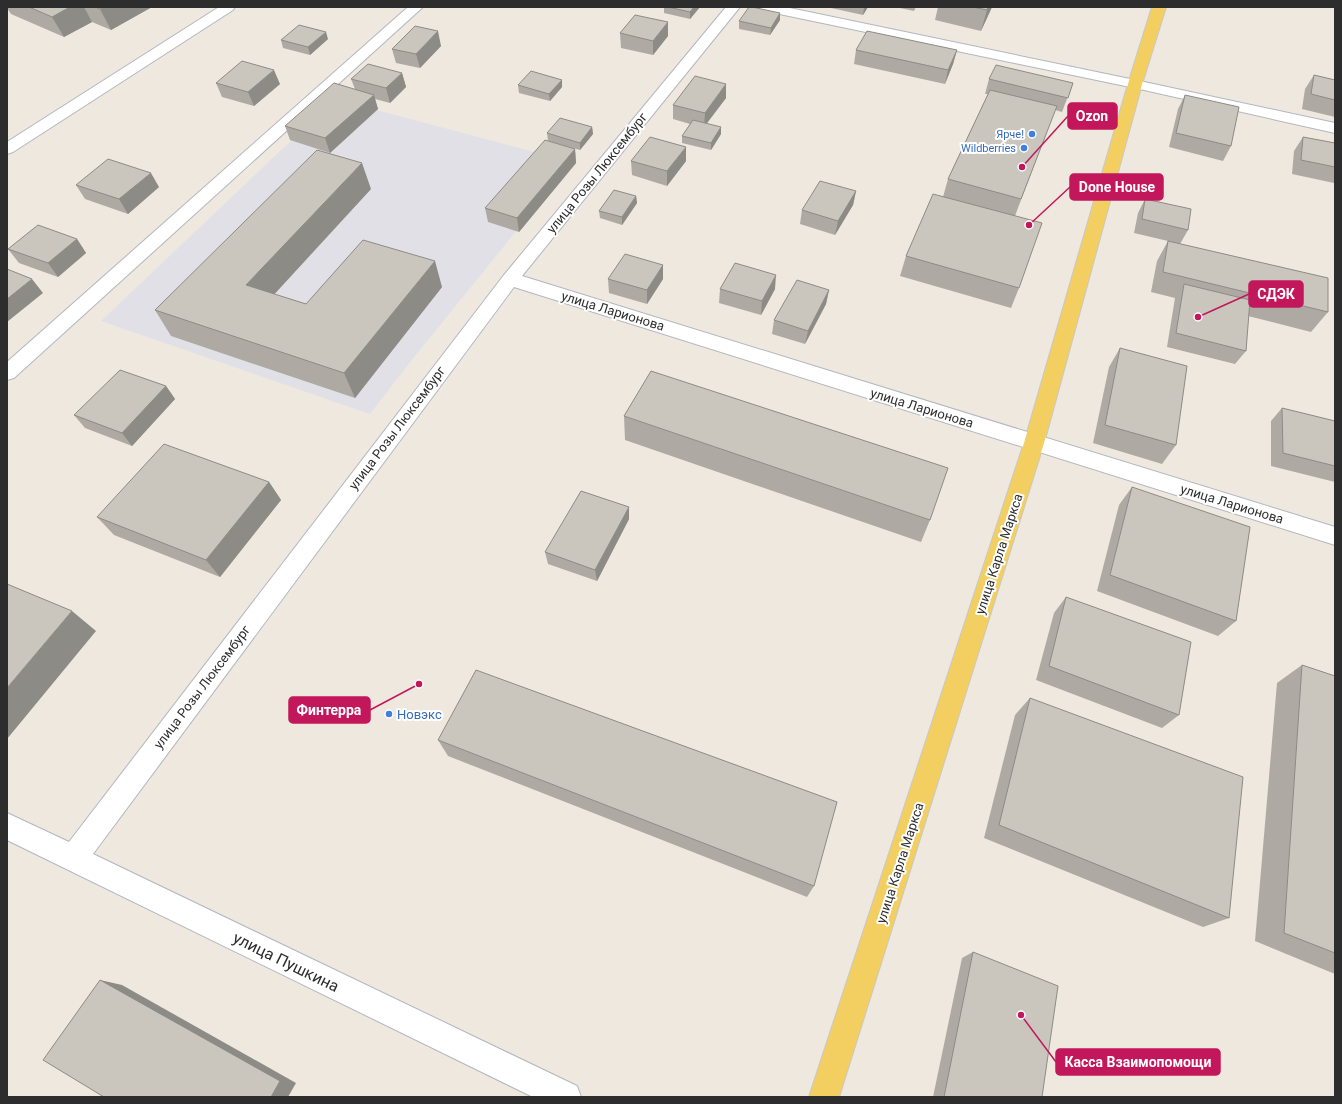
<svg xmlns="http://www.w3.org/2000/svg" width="1342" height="1104" viewBox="0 0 1342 1104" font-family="Roboto,sans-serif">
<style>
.industrial{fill:#e2e0e7}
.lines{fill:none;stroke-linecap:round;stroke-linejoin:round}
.minor-casing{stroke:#b3b6c0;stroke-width:2}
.major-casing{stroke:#c8c8c8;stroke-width:2}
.minor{fill:#fff;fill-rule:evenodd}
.major{fill:#f2cf60;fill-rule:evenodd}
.wall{fill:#aeaaa3}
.shaded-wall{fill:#8d8b85}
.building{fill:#cac6be;stroke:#8d8b85}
.shop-dot{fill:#3f7fe0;stroke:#fff;stroke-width:1.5}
.labels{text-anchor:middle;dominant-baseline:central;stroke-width:4;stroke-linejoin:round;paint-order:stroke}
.far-shop-label{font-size:11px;fill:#366cbe;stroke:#fff;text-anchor:end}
.street-label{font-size:13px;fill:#2d2d2d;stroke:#fff}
.shop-label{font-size:13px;fill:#366cbe;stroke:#fff;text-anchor:start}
.near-street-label{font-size:16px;fill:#2d2d2d;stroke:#fff}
.leader{fill:none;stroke:#c2185b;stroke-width:1.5}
.callout-dot{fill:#c2185b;stroke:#fff;stroke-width:1.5}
.callout{fill:#c2185b;stroke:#c2185b;stroke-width:1.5}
.callout-label{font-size:14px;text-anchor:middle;font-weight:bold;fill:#fff}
</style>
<rect width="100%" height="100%" fill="#eee8df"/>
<polygon class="industrial" points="335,99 572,162 407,366 370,414 101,321"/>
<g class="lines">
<g class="minor-casing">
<g id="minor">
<polygon points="219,7 235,7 233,10 13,152 7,154 7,142"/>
<polygon points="408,7 423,7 14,378 7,380 7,362"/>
<polygon points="726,7 740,7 522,276 1335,527 1335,545 514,287 93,854 577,1086 581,1097 533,1097 7,840 7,813 69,842 504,275"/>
<polygon points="758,7 785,7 1135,80 1335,123 1335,133 1135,88 765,11 760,10"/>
</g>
</g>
<g class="major-casing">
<polygon id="major" points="1152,7 1166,7 1142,84 1044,443 839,1097 809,1097 1024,443 1128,84"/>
</g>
<use href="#minor" class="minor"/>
<use href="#major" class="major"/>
</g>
<g class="wall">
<polygon points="7,7 152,7 111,30 92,22 64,37 11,14 7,8"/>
<polygon points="664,7 700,7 690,19 664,13"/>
<polygon points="831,7 868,7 863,15 831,8"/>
<polygon points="895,7 916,7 914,11"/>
<polygon points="938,7 992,7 981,31 935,20"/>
<polygon points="780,20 770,35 739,29 739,21"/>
<polygon points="620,33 668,36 653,55 621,48"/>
<polygon points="328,39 310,55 283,48 281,40"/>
<polygon points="441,46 420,68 396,63 392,49"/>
<polygon points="856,50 957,50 953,64 945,84 854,64"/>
<polygon points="402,73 406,87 390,103 375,99 378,109 330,153 290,140 285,126 355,89 351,79"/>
<polygon points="1314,75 1335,80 1335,117 1302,109 1305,89"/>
<polygon points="989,79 1073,83 1062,112 1055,110 1015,216 1019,288 1011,308 900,276 906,256 943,197 948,179 988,94 985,94"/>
<polygon points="562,80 562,87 550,101 519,93 518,85"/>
<polygon points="216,83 280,84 254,106 222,97"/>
<polygon points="1185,95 1231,146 1223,161 1169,147 1178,109"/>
<polygon points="726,98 707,123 721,134 711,150 682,143 682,136 690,124 673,119 673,105"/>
<polygon points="592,127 593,134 580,150 548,141 547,133"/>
<polygon points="1303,137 1335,143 1335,182 1334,183 1292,174 1294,151"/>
<polygon points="575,149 576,163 519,232 488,222 485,208"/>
<polygon points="631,161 686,161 667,186 632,175"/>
<polygon points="76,185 159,187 128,214 85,199"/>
<polygon points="371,189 274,294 306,304 442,287 355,398 171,336 155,310"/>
<polygon points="856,191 853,205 835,235 800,224 802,210"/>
<polygon points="636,196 637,203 622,225 600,218 599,211"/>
<polygon points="1145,199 1188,230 1180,244 1328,312 1311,332 1248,316 1246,351 1235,364 1167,347 1175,298 1151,292 1157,261 1168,241 1134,233 1138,213"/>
<polygon points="77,239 86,253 58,277 19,263 8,249"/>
<polygon points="608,279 663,279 647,304 609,293"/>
<polygon points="720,289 775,289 761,315 719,303"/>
<polygon points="829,290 826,304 805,344 772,334 774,320"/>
<polygon points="1120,348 1176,445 1162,464 1093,443 1109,367"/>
<polygon points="166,386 175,399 132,446 85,428 74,415"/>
<polygon points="1282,408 1335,421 1335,482 1271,466 1271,421"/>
<polygon points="624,416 930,520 921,542 625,440"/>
<polygon points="269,482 281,500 220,577 114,535 97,517"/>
<polygon points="1132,487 1236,621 1218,636 1097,591 1119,505"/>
<polygon points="629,507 629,519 597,581 548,564 545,552"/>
<polygon points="1066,597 1179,715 1162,728 1036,680 1054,613"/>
<polygon points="1302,665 1335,676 1335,974 1255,941 1277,683"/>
<polygon points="1030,698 1229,918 1203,927 984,838 1015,715"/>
<polygon points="438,740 814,886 807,897 448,756"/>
<polygon points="973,952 1042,1097 933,1097 962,958"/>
</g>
<g class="shaded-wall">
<polygon points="70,7 84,7 92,22 64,37 52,17"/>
<polygon points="105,7 152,7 111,30 100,9"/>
<polygon points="694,7 700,7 690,19 690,12"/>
<polygon points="865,7 868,7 863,15 864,8"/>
<polygon points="988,7 992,7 981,31 987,10"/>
<polygon points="780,13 780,20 770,35 771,28"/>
<polygon points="668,22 668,36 653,55 653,41"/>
<polygon points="438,31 441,46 420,68 416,54"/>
<polygon points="326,32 328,39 310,55 308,47"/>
<polygon points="957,50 953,64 945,84 948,70"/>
<polygon points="274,70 280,84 254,106 248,92"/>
<polygon points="402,73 406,87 390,103 386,88"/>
<polygon points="562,80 562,87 550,101 549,94"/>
<polygon points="726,84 726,98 704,127 705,113"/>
<polygon points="374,95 378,109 330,153 325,138"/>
<polygon points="592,127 593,134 580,150 580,143"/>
<polygon points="721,127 721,134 711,150 711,143"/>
<polygon points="686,147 686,161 667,186 667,171"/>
<polygon points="575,149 576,163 519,232 517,218"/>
<polygon points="362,163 371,189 259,311 246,285"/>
<polygon points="151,173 159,187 128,214 119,199"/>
<polygon points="856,191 853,205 835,235 838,221"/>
<polygon points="636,196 637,203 622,225 622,217"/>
<polygon points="77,239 86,253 58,277 48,263"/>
<polygon points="435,261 442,287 355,398 344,373"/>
<polygon points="663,265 663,279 647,304 647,290"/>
<polygon points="776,275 775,289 761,315 762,301"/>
<polygon points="32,279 43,293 7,322 7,299"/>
<polygon points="829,290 826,304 805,344 808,331"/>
<polygon points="166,386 175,399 132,446 122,433"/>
<polygon points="269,482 281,500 220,577 206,560"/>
<polygon points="629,507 629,519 597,581 595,570"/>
<polygon points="72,611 96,631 7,739 7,688"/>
<polygon points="100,980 122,985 296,1083 288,1097 271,1097"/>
</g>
<g class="building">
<polygon points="29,7 70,7 52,17"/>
<polygon points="95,7 105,7 100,9"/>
<polygon points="668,7 694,7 690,12"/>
<polygon points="749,7 752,7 780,13 771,28 739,21"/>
<polygon points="973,7 988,7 987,10"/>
<polygon points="635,15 668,22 653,41 620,33"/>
<polygon points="299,25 326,32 308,47 281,40"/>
<polygon points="415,26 438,31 416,54 392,49"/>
<polygon points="867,31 957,50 948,70 856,50"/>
<polygon points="242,61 274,70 248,92 216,83"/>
<polygon points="368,64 402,73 386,88 351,79"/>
<polygon points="996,65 1073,83 1068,98 989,79"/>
<polygon points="531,71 562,80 549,94 518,85"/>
<polygon points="1314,75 1335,80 1335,100 1311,94"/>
<polygon points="695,76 726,84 705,113 673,105"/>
<polygon points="334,83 374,95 325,138 285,126"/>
<polygon points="990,90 1057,106 1021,199 948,179"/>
<polygon points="1185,95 1239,107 1231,146 1176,133"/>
<polygon points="560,118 592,127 580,143 547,133"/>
<polygon points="693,120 721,127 711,143 682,136"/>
<polygon points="650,137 686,147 667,171 631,161"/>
<polygon points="1303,137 1335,143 1335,167 1301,160"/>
<polygon points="545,140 575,149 517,218 485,208"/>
<polygon points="317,150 362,163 246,285 306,304 363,240 435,261 344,373 155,310"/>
<polygon points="108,159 151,173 119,199 76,185"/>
<polygon points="820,181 856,191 838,221 802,210"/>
<polygon points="614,190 636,196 622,217 599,211"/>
<polygon points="933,194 1042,223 1019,288 906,256"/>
<polygon points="1145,199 1191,209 1188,230 1142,219"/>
<polygon points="38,225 77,239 48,263 8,249"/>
<polygon points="1168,241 1328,278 1328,312 1163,272"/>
<polygon points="625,254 663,265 647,290 608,279"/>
<polygon points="735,263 776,275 762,301 720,289"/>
<polygon points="7,269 32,279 7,299"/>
<polygon points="797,280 829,290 808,331 774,320"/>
<polygon points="1184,284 1250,300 1246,351 1176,333"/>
<polygon points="1120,348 1187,366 1176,445 1105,425"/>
<polygon points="120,370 166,386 122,433 74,415"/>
<polygon points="651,371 948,468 930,520 624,416"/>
<polygon points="1282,408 1335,421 1335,466 1283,453"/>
<polygon points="164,444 269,482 206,560 97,517"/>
<polygon points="1132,487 1250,527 1236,621 1110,575"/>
<polygon points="581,491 629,507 595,570 545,552"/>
<polygon points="7,584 72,611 7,688"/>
<polygon points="1066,597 1191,642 1179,715 1049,666"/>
<polygon points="1302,665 1335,676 1335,953 1284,933"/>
<polygon points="476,670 837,802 814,886 438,740"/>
<polygon points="1030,698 1243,777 1229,918 999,825"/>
<polygon points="973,952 1058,986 1042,1097 944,1097"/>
<polygon points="100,980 280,1081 271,1097 104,1097 43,1060"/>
</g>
<g class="shop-dot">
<circle cx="1032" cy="134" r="4"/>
<circle cx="1024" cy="148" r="4"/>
<circle cx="389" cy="714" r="4"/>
</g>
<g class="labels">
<g class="far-shop-label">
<text x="1024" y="134">Ярче!</text>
<text x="1016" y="148">Wildberries</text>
</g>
<g class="street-label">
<text transform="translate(597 173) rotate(-51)">улица Розы Люксембург</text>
<text transform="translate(613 311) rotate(17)">улица Ларионова</text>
<text transform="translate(922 408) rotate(17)">улица Ларионова</text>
<text transform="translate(397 428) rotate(-53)">улица Розы Люксембург</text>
<text transform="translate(1232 504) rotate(17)">улица Ларионова</text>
<text transform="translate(999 554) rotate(-72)">улица Карла Маркса</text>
<text transform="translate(202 687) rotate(-53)">улица Розы Люксембург</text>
<text transform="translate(900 863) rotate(-72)">улица Карла Маркса</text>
</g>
<g class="shop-label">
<text x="397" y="714">Новэкс</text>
</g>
<g class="near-street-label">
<text transform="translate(286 962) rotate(26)">улица Пушкина</text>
</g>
</g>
<path class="leader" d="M1022 167L1068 116M1029 225L1070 187M1198 317L1249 294M419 684L370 710M1021 1015L1056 1062"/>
<g class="callout-dot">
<circle cx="1022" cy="167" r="4"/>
<circle cx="1029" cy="225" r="4"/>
<circle cx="1198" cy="317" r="4"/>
<circle cx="419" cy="684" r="4"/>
<circle cx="1021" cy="1015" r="4"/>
</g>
<g class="callout">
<rect x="1068" y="103" width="49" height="26" rx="4"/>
<rect x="1070" y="174" width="93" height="26" rx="4"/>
<rect x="1249" y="281" width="54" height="26" rx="4"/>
<rect x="289" y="697" width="81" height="26" rx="4"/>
<rect x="1056" y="1049" width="164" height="26" rx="4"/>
</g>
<g class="callout-label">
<text x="1092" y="121">Ozon</text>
<text x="1117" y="192">Done House</text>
<text x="1276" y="299">СДЭК</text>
<text x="329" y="715">Финтерра</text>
<text x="1138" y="1067">Касса Взаимопомощи</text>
</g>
<rect width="1342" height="1104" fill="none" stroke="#2d2d2d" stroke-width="16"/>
</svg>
